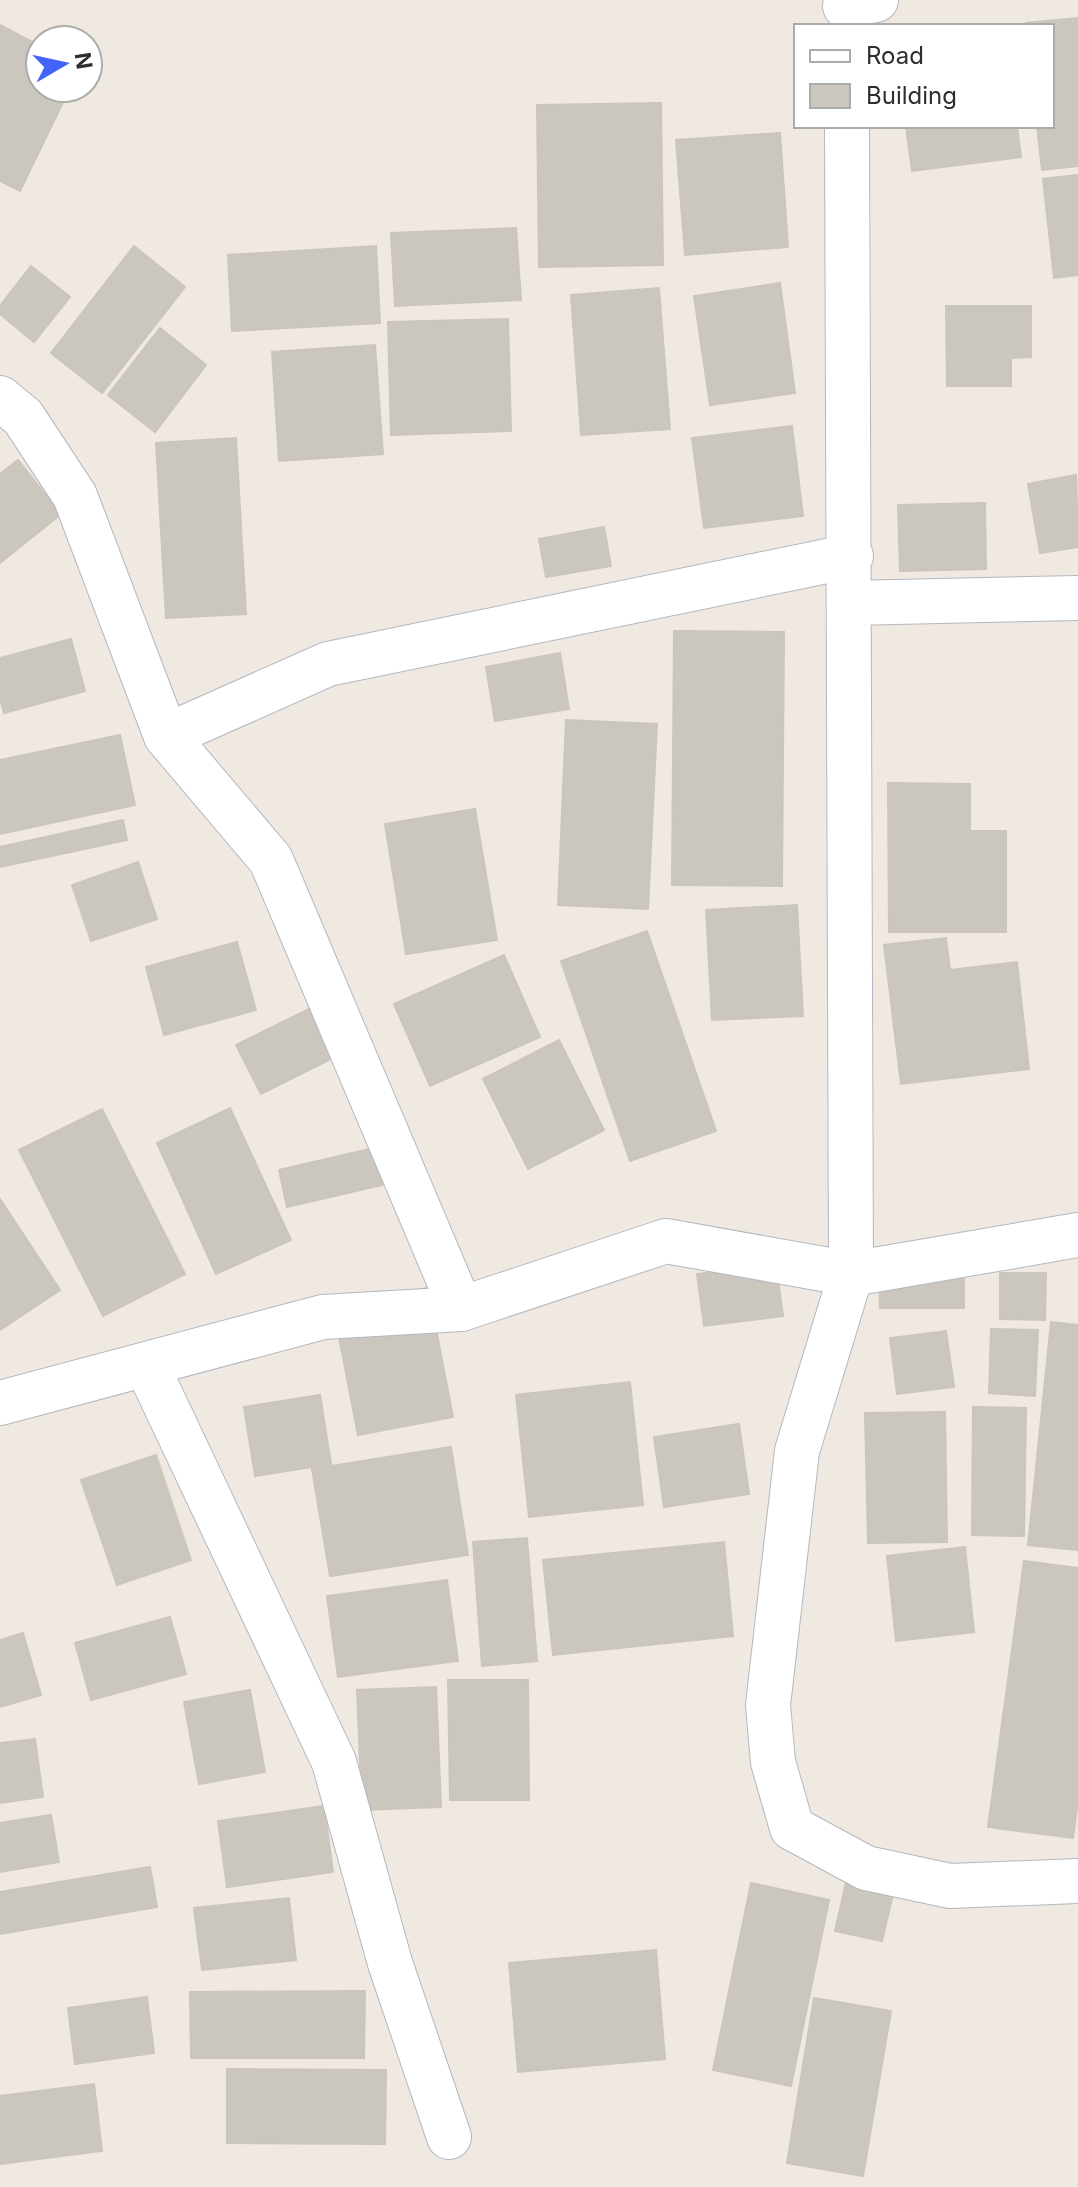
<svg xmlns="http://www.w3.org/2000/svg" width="1078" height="2187" viewBox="0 0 1078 2187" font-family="Inter,sans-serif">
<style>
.building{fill:#cbc7bf;stroke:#cbc5ba;stroke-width:2}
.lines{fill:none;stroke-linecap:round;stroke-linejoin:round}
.minor-casing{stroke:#b4b7c1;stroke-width:46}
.minor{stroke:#fff;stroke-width:44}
</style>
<rect width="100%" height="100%" fill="#efe9e1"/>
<g class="building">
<polygon points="1078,18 1078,166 1042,170 1037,126 1052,126 1052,26 1026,26 1026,23"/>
<polygon points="0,25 40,46 40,88 70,88 20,191 0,181"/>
<polygon points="661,103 663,265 539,267 537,105"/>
<polygon points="906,126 1017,126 1021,157 912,171"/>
<polygon points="780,133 788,247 685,255 676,140"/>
<polygon points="1078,175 1078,275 1054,278 1043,179"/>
<polygon points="516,228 521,300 395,306 391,233"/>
<polygon points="134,246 185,287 102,393 51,353"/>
<polygon points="376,246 380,323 232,331 228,255"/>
<polygon points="31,266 70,297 34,342 0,314 0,306"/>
<polygon points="780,283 795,393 710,405 694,296"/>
<polygon points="659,288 670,429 581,435 571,295"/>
<polygon points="946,306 1031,306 1031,357 1011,358 1011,386 947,386"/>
<polygon points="508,319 511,431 391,435 388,322"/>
<polygon points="160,328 206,365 155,432 108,395"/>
<polygon points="375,345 383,454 279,461 272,352"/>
<polygon points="792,426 803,516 704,528 692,438"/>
<polygon points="236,438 246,614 166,618 156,443"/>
<polygon points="18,460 61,514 0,563 0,474"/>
<polygon points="1076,475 1078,547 1040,553 1028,484"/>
<polygon points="985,503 986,569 900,571 898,505"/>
<polygon points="604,527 611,566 546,577 539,539"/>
<polygon points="674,631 784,632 782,886 672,885"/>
<polygon points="71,639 85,691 4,713 0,698 0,658"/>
<polygon points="560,653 569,709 495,721 486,667"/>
<polygon points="566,720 657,724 648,909 558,905"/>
<polygon points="120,735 135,805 0,834 0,760"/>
<polygon points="888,783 970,784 970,831 1006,831 1006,932 889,932"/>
<polygon points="475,809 497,940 406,954 385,824"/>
<polygon points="123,820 127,840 0,867 0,847"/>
<polygon points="138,862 157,919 91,941 72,885"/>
<polygon points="797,905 803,1016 712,1020 706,910"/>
<polygon points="647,931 716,1131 630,1161 561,961"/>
<polygon points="946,938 950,970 1017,962 1029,1069 901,1084 884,945"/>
<polygon points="237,942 256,1010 164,1035 146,967"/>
<polygon points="504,955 540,1037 430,1086 394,1004"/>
<polygon points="315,1006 339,1055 261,1094 236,1045"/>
<polygon points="559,1040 604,1130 528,1169 483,1079"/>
<polygon points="230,1108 291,1240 216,1274 157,1143"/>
<polygon points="102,1109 185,1274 103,1316 19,1150"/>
<polygon points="374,1148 382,1185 287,1207 279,1170"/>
<polygon points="0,1199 60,1290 0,1330"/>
<polygon points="776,1264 783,1316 704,1326 697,1274"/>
<polygon points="964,1265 964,1308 880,1308 879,1266"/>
<polygon points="1000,1273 1046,1273 1045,1320 1000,1319"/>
<polygon points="428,1288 453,1417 358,1435 333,1306"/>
<polygon points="1051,1322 1078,1325 1078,1550 1028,1545"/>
<polygon points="991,1329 1038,1330 1035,1396 989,1393"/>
<polygon points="946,1331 954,1387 897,1394 890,1338"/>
<polygon points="630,1382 643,1505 529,1517 516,1395"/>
<polygon points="320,1395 331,1464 255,1476 244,1407"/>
<polygon points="973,1407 1026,1408 1024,1536 972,1535"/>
<polygon points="945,1412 947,1542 868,1543 865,1413"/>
<polygon points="739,1424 749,1494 664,1507 654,1437"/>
<polygon points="451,1447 468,1555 330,1576 312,1469"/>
<polygon points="156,1455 191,1560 117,1585 81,1480"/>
<polygon points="527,1538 537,1661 482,1666 473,1542"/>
<polygon points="724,1542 733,1636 553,1655 543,1560"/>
<polygon points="965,1547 974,1632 896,1641 887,1556"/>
<polygon points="1024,1561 1078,1568 1078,1800 1073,1838 988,1827"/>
<polygon points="447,1580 458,1661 338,1677 327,1596"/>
<polygon points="170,1617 186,1674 91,1700 75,1643"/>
<polygon points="23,1633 41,1695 0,1707 0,1640"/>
<polygon points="448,1680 528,1680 529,1800 450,1800"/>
<polygon points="436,1687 441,1807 362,1810 357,1690"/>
<polygon points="250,1690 265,1772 199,1784 184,1702"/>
<polygon points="35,1739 43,1797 0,1803 0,1743"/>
<polygon points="324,1806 333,1872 227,1887 218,1821"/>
<polygon points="51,1815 59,1862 0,1872 0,1823"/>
<polygon points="150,1867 157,1907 0,1934 0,1892"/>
<polygon points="847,1878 894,1890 882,1941 835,1931"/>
<polygon points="751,1883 829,1900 791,2086 713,2070"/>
<polygon points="289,1898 296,1960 202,1970 194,1908"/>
<polygon points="656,1950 665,2059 518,2072 509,1963"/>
<polygon points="365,1991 364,2058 191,2058 190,1992"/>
<polygon points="147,1997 154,2053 75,2064 68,2008"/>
<polygon points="814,1998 891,2011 863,2176 787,2163"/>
<polygon points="227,2069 386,2070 385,2144 227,2143"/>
<polygon points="94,2084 102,2151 0,2164 0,2096"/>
</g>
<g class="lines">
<g class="minor-casing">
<g id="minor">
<polyline points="845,6 876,0"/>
<polyline points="847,126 851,1274 797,1451 768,1705 773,1762 792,1828 866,1868 950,1886 1078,1881"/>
<polyline points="0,398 23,417 75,496 166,736 271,860 461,1309"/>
<polyline points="851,603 1078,598"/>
<polyline points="166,736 328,664 851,556"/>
<polyline points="147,1366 334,1762 390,1963 449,2137"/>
<polyline points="0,1403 323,1317 461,1309 666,1241 851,1274 1078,1235"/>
</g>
</g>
<use href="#minor" class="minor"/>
</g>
<rect x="794" y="24" width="260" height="104" fill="#ffffff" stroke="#ababab" stroke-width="2"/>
<rect x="810" y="50" width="40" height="12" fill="#ffffff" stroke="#ababab" stroke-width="2"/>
<text x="866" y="64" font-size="24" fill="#2e2e2e">Road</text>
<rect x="810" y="84" width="40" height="24" fill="#cbc7bf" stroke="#ababab" stroke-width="2"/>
<text x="866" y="104" font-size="24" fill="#2e2e2e">Building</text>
<g transform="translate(64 64) rotate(81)"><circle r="38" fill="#ffffff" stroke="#ababab" stroke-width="2"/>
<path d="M0-6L14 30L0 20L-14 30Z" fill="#4264fb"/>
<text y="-12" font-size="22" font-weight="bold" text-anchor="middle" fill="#2e2e2e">N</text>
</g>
</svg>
